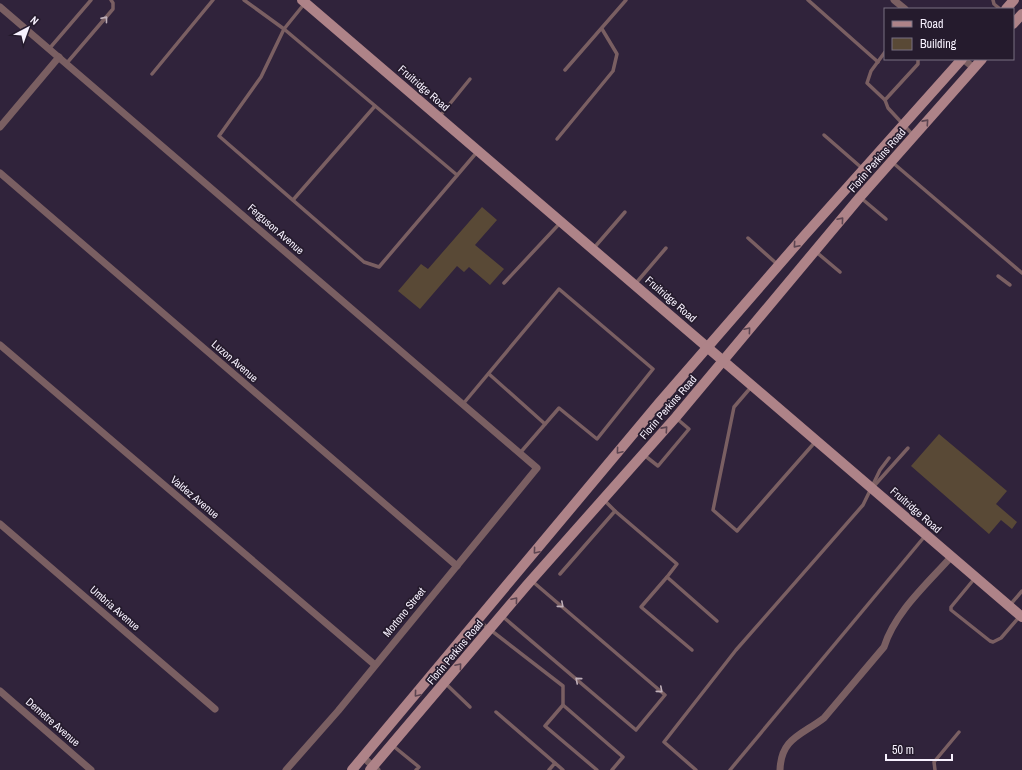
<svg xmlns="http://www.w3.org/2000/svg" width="1022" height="770" viewBox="0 0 1022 770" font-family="'Archivo Narrow',sans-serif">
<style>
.built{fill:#30233b;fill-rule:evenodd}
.building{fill:#594936}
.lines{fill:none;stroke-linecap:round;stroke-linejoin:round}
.lane{stroke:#7a5f62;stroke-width:3.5}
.street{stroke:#7a5f62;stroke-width:7}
.secondary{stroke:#ae8388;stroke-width:10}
.oneway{stroke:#bfafb8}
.oneway2{stroke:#5c4551}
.labels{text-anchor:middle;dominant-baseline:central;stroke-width:3.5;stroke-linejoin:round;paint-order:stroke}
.street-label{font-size:11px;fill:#f7f1fe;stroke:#251b2d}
</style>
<rect width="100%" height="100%" fill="#251b2d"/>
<path class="built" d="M0,0H1022V770H0ZM885,9H1013V59H885Z"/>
<g class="building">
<polygon points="482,207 497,220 475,245 504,269 490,285 469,267 464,272 457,266 420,309 398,291 421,264 428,269"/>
<polygon points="939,434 1007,491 996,504 1017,522 1012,529 1001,520 989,534 911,466"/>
</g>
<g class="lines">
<g class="lane">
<polyline points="244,0 284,29 457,175"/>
<polyline points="808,0 878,62"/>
<polyline points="993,0 994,4 1000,9"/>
<polyline points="305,3 284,29 261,77 219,136 364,262 379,267 477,152"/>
<polyline points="49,49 91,0"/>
<polyline points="885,52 871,71 867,83 885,100"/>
<polyline points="66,64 113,9 113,3 111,0"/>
<polyline points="565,70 626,0"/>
<polyline points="152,74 213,0"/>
<polyline points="440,116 470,79"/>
<polyline points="824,135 863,169"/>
<polyline points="913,135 888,108 885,100 918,64 918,59"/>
<polyline points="557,139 613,71 617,54 602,29"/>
<polyline points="892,162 1022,273"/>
<polyline points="861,198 886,219"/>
<polyline points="293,200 375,106"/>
<polyline points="748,238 777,264"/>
<polyline points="593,249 625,212"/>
<polyline points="815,251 840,272"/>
<polyline points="998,276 1010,285"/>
<polyline points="504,283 561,222"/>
<polyline points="636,283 666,248"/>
<polyline points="489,374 545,424"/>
<polyline points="752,386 734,407 713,510 737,531 816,441"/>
<polyline points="463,404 559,289 653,369 597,439 559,408 520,453"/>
<polyline points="644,455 658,466 689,429 676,418"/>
<polyline points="874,486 908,448"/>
<polyline points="615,511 677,564 667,577 717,621"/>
<polyline points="560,574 615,511 604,500"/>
<polyline points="667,577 641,607 692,650"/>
<polyline points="975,578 951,607 951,610 990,641 993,642 1001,638 1020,616"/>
<polyline points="1010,605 1022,591"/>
<polyline points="502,616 636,730 665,695 532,581"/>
<polyline points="479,621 563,686 563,705"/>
<polyline points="445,683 470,707"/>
<polyline points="496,712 555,763"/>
<polyline points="392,745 419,767 416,770"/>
<polyline points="549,770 555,763 563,770"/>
<polyline points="597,770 545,726 563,705 623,757 612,770"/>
<polyline points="696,770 664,742 736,650 863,505 880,470 889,458"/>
<polyline points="730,770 925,536"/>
<polyline points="935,770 934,762 959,732"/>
</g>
<g class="street">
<polyline points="894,0 905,9"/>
<polyline points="0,7 537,468 338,711 286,770"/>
<polyline points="963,59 974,68"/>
<polyline points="0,127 59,57"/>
<polyline points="0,173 457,566"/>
<polyline points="0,345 375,665"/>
<polyline points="0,524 215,709"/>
<polyline points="0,691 91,770"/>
<polyline points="363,757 377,770"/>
<path d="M780,770C781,738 802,735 824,718L884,647C895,612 927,584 951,557"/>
</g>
<g class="secondary">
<polyline points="302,0 1022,617"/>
<polyline points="1006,9 1014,0"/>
<polyline points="1013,24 1022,14"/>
<polyline points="352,770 659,403 804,236 962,59"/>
<polyline points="370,770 527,585 676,417 860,197 982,59"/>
</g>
</g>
<defs><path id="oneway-chevron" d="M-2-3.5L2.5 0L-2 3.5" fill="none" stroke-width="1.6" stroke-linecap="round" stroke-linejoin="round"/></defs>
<g class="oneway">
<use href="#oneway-chevron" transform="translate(105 19) rotate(-51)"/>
<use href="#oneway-chevron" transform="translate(561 605) rotate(41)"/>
<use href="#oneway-chevron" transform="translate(578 680) rotate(-140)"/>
<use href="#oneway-chevron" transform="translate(660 690) rotate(41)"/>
</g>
<g class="oneway2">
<use href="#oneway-chevron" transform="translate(926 122) rotate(-48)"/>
<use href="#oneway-chevron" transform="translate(841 220) rotate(-49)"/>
<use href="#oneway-chevron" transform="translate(796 245) rotate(131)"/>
<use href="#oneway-chevron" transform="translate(748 330) rotate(-50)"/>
<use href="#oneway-chevron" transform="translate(665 429) rotate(-48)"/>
<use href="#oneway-chevron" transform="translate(619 451) rotate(130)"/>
<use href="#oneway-chevron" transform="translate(536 551) rotate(130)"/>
<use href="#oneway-chevron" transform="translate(515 600) rotate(-50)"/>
<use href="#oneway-chevron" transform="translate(459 666) rotate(-50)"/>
<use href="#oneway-chevron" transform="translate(417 694) rotate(130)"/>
</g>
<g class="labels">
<g class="street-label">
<text transform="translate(424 88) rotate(41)">Fruitridge Road</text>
<text transform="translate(877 160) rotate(-49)">Florin Perkins Road</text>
<text transform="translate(276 229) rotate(41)">Ferguson Avenue</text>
<text transform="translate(671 299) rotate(41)">Fruitridge Road</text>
<text transform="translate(235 361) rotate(41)">Luzon Avenue</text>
<text transform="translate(668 407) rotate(-49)">Florin Perkins Road</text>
<text transform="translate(195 497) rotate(40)">Valdez Avenue</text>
<text transform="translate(916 510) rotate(41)">Fruitridge Road</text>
<text transform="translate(115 608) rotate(41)">Umbria Avenue</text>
<text transform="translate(404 612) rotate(-51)">Mortono Street</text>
<text transform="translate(455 652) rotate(-50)">Florin Perkins Road</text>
<text transform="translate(53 722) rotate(41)">Demetre Avenue</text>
</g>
</g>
<rect x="884" y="8" width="130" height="52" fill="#251b2d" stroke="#797181"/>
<rect x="892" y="21" width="20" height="6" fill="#ae8388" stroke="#797181"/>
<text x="920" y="28" font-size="12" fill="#f7f1fe">Road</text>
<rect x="892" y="38" width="20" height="12" fill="#594936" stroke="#797181"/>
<text x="920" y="48" font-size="12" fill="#f7f1fe">Building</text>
<g transform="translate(28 28) rotate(41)" stroke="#251b2d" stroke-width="3" paint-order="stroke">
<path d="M0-3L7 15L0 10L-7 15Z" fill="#f7f1fe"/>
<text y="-6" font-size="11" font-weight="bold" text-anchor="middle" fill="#f7f1fe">N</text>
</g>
<path d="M886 754v6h66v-6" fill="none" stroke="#f7f1fe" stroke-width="2"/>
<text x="892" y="754" font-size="12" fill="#f7f1fe" stroke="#251b2d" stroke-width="3" paint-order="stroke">50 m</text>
</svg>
